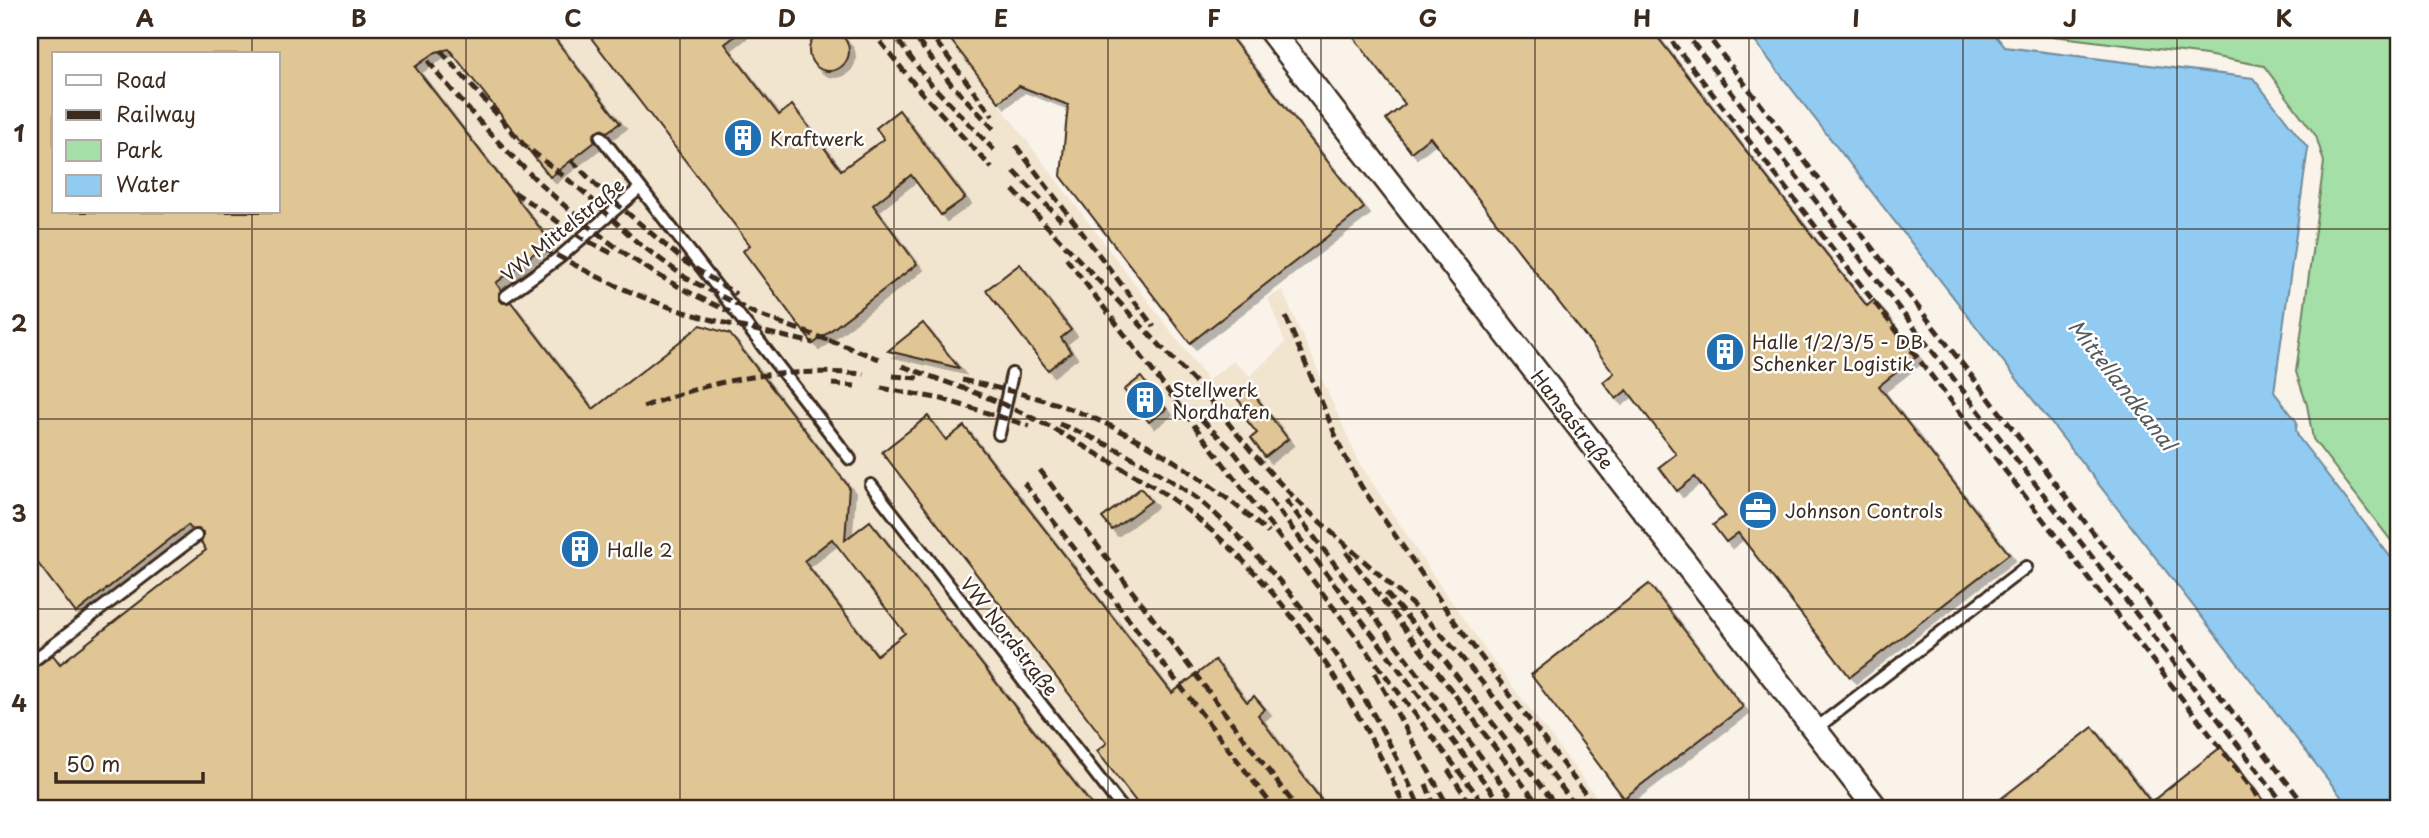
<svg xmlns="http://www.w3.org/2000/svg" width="2429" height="838" viewBox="0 0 2429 838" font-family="'Playpen Sans',sans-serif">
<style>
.built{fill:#f2e5d0;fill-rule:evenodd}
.green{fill:#a3dfa6;stroke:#6f8462;stroke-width:2}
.water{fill:#91cbf1;stroke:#6f8b9d;stroke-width:2}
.building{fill:#e0c595;stroke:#3b2a1e;stroke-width:2;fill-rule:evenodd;filter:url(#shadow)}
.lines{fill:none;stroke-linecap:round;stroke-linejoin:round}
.lane-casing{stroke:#3b2a1e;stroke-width:16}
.street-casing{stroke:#3b2a1e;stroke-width:28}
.lane{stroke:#fff;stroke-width:10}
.street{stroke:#fff;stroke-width:23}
.rail{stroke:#3b2a1e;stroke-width:5;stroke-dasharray:10 5;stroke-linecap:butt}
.grid{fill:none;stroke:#3b2a1e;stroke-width:2;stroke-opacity:0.55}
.labels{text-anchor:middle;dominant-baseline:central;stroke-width:5;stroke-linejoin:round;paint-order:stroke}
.poi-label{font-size:19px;fill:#3b2a1e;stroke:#fff;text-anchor:start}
.street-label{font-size:19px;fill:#3b2a1e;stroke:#fff}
.water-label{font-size:21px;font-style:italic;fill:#555a5d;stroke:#fff}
.neatline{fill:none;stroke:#3b2a1e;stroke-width:2.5}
.grid-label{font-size:23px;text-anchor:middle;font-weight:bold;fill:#3b2a1e}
</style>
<defs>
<filter id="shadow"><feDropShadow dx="6" dy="6" stdDeviation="0" flood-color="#0004"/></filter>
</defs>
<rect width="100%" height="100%" fill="#f9f3ea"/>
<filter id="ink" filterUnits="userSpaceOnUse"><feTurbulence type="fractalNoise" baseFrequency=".0143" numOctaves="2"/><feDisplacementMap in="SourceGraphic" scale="14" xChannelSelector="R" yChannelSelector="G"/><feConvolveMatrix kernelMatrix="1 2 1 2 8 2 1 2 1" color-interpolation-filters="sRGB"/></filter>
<g filter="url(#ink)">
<path class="built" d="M30,30H943L1208,380L1233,361L1250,376L1285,343L1268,298L1282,290L1360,464L1437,581L1492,659L1605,808H30ZM54,54H278V212H54Z"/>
<polygon class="green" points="2029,30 2399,30 2399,551 2313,439 2307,405 2296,372 2324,162 2316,136 2264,66 2206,55 2045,35"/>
<polygon class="water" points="1746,30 1991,30 2005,47 2253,78 2308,148 2274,392 2297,422 2296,430 2299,438 2399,568 2399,808 2350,808"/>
<g class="building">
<path d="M30,30H548L620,123L607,132L601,129L596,131L593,137L595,142L550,177L449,49L436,52L415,67L550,241L496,283L501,290L499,293V300L503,303L511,302L593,409L701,325L730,334L849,487L845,540L870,521L1094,808H30V671L53,655L60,664L206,550L201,542L203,538V532L198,529L192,530L188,525L76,613L30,553ZM54,54H278V212H54ZM832,539L905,633L877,655L804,561Z"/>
<polygon points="585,30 743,30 725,44 779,115 792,105 841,170 884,139 876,128 899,110 965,198 941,215 911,175 873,205 917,264 813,344 743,251 750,245"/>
<polygon points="943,30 1225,30 1364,208 1190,343 1061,176 1068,105 1019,86 999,102"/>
<polygon points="1348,30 1652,30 1867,306 1874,300 1917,356 1879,386 2009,554 1850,677 1738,533 1726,542 1713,525 1725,516 1695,477 1677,491 1659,467 1676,454 1627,390 1616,399 1603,382 1614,373 1430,137 1411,152 1386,119 1405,104"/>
<circle cx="829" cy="51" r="20"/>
<polygon points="1020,264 1071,330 1061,338 1071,352 1048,370 986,290"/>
<polygon points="923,323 959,368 888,351"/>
<polygon points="1141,377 1166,409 1149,422 1124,390"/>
<polygon points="1248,387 1288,439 1265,457 1251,438 1257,433 1239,411 1244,407 1235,396"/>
<polygon points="928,416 946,440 964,426 1172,693 1215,660 1247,702 1254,696 1265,709 1258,715 1327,808 1141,808 1097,751 1107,743 882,452"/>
<polygon points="1141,488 1151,501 1112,530 1102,518"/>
<polygon points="1649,584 1743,707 1624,798 1531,675"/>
<polygon points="2093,727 2151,802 2221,747 2269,808 1989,808"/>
</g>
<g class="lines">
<g class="lane-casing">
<g id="lane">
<polyline points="601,137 850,459"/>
<polyline points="506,296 560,257 640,188"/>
<polyline points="999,434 1012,374"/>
<polyline points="871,485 1122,808"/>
<polyline points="30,663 196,536"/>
<polyline points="1814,730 2026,567"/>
</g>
</g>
<g class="street-casing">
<polyline id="street" points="1270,30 1876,808"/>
</g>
<use href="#lane" class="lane"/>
<use href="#street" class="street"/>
<g class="rail">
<polyline points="871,30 919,90 992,168"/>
<polyline points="890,30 929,82 994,150"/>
<polyline points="909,30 952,85 996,131"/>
<polyline points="927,30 993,116"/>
<polyline points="1663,30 2267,808"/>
<polyline points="1683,30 2287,808"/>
<polyline points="1703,30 2307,808"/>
<polyline points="441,51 523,144 586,194 637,242 686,278 756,314 836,343"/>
<path d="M428,61C483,130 551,201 623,252C656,276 693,295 730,312"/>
<polyline points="1016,146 1154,327"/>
<polyline points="571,160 603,192 685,262 736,294"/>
<polyline points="1014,171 1061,220"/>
<path d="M1013,190L1204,392C1234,431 1266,471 1302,505C1347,548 1396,586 1439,632C1489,686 1532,749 1577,808"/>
<polyline points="514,192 582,238 615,255"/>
<path d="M543,248C582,269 619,289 661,304C710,322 762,331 813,343"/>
<polyline points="1066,258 1487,808"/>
<polyline points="1286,317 1342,451 1361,486 1457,625 1596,808"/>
<polyline points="829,340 879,359"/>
<path d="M902,366C940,380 979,393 1016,410C1046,424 1075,441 1104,458C1128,472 1154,485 1176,502C1278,577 1354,694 1405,808"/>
<polyline points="893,376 918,378"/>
<path d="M962,380C997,388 1032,395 1065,407C1140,434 1210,480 1268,533"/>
<polyline points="832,384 855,386"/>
<polyline points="881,388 942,399 1030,426"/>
<path d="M643,407C720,377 782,368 864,374"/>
<polyline points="1191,409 1235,453 1504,808"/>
<path d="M1059,424C1109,443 1156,468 1199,500C1218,515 1236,534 1253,552C1325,627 1379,713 1420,808"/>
<polyline points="1040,470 1297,808"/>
<polyline points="1024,483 1274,808"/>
<polyline points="1286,500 1520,808"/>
<polyline points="1346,552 1541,808"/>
<polyline points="1386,593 1445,661 1558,808"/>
<polyline points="1375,673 1449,808"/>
<polyline points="1448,770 1473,808"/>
<polyline points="1426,784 1435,808"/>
</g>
</g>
</g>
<path class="grid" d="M252,30V54M466,30V808M680,30V808M894,30V808M1108,30V808M1321,30V808M1535,30V808M1749,30V808M1963,30V808M2177,30V808M252,212V808M30,229H2399M30,419H2399M30,609H2399"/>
<defs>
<g id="building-disc" transform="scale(2.0125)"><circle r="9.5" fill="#1f6fb2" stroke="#fff"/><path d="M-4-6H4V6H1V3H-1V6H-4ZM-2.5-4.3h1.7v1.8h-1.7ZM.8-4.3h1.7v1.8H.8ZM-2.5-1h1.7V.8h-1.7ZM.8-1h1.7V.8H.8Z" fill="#fff"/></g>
<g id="office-disc" transform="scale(2.0125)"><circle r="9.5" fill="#1f6fb2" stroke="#fff"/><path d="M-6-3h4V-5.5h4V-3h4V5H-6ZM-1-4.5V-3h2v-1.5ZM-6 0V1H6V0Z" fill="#fff"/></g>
</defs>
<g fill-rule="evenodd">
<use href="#building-disc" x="743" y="138"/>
<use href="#building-disc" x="1725" y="352"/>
<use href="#building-disc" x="1145" y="400"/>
<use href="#office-disc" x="1758" y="510"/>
<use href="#building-disc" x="580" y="549"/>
</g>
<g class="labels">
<g class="poi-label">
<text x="770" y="138">Kraftwerk</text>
<text x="1752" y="341">Halle 1/2/3/5 - DB<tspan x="1752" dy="22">Schenker Logistik</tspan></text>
<text x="1172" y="389">Stellwerk<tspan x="1172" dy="22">Nordhafen</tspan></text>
<text x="1785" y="510">Johnson Controls</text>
<text x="607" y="549">Halle 2</text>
</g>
<g class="street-label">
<text transform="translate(562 229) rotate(-39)">VW Mittelstraße</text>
<text transform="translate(1573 419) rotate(52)">Hansastraße</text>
<text transform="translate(1010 636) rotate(52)">VW Nordstraße</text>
</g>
<g class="water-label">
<text transform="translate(2123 384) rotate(52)">Mittellandkanal</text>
</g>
</g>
<rect width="2429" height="838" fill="none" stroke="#fff" stroke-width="77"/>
<rect x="52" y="52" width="228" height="161" fill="#ffffff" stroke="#b1aaa5" stroke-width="2"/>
<rect x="66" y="75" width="35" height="10" fill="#ffffff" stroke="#b1aaa5" stroke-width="2"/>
<text x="116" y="88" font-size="21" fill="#3b2a1e">Road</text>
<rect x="66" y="110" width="35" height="10" fill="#3b2a1e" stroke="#b1aaa5" stroke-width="2"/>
<text x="116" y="122" font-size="21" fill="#3b2a1e">Railway</text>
<rect x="66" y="140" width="35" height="21" fill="#a3dfa6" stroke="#b1aaa5" stroke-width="2"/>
<text x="116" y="158" font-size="21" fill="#3b2a1e">Park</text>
<rect x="66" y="175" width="35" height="21" fill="#91cbf1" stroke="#b1aaa5" stroke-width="2"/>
<text x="116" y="192" font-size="21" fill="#3b2a1e">Water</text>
<path d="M56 772v10h147v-10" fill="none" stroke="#3b2a1e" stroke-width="3.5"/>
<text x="66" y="772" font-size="21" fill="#3b2a1e" stroke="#ffffff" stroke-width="5" paint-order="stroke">50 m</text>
<rect x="38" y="38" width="2352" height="762" class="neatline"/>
<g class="grid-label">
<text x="145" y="27">A</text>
<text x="359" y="27">B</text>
<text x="573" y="27">C</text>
<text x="787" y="27">D</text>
<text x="1001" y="27">E</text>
<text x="1214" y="27">F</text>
<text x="1428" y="27">G</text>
<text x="1642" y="27">H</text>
<text x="1856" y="27">I</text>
<text x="2070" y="27">J</text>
<text x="2284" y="27">K</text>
<text x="19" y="142">1</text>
<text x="19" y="332">2</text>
<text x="19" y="522">3</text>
<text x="19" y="712">4</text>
</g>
</svg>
